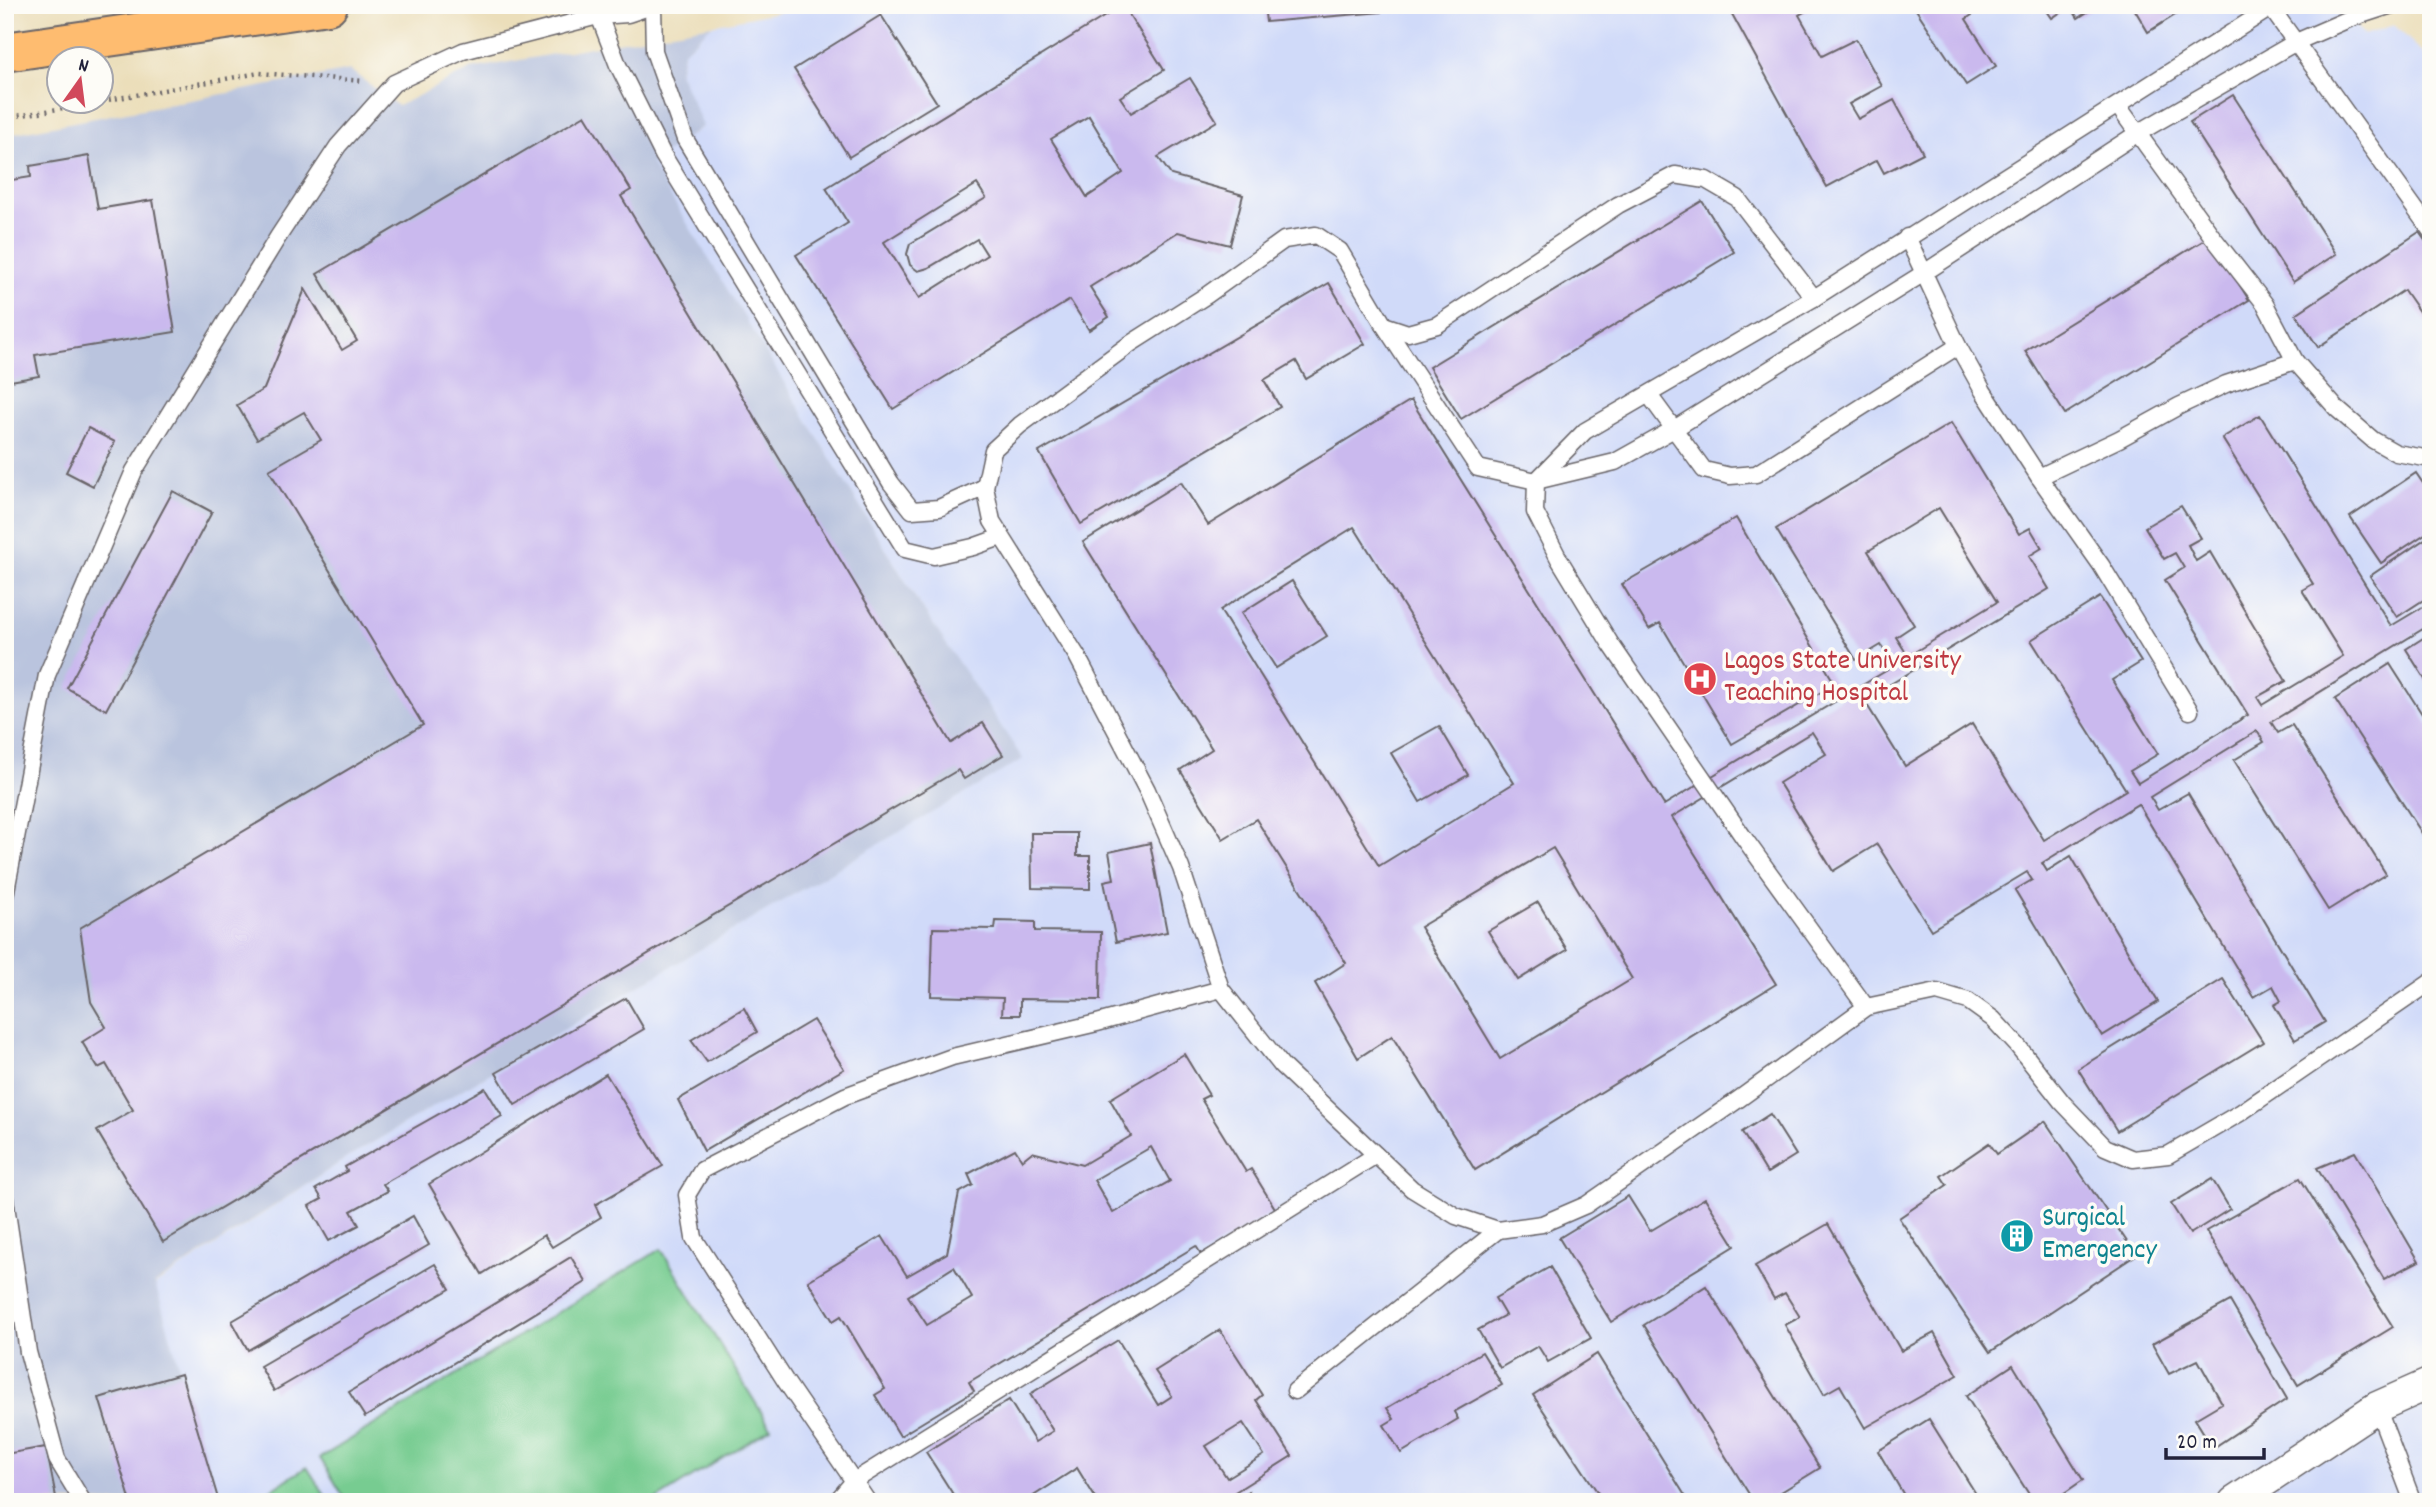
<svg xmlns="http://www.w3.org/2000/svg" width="2436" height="1507" viewBox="0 0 2436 1507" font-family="Dekko,sans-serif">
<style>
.built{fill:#d0daf9}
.industrial{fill:#bac4de}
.green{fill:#77cc91;stroke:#4c7766;stroke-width:2}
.building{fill:#cab9ee;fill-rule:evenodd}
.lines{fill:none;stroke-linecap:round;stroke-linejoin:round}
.lane-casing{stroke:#686467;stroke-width:19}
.street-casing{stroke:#686467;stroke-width:33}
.primary-casing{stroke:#686467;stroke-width:42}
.path{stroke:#686467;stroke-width:4.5;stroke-dasharray:2 5;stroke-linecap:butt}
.lane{stroke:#fff;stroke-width:16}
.street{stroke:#fff;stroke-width:30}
.primary{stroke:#febc70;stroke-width:38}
.labels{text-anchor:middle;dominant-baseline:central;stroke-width:7;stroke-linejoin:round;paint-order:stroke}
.health-label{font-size:28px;fill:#be3a42;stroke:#fdfcf7;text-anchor:start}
.culture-label{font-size:28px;fill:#0d838f;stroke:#fdfcf7;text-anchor:start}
</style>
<rect width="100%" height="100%" fill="#fdfcf7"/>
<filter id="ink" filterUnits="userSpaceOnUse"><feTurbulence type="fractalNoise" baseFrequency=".0143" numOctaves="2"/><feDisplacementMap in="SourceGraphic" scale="14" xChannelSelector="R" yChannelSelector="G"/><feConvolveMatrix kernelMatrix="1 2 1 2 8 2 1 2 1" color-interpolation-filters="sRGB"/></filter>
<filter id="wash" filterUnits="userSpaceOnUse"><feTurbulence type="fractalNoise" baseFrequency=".00686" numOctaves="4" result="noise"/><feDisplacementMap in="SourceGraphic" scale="28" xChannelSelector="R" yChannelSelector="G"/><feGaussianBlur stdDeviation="1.57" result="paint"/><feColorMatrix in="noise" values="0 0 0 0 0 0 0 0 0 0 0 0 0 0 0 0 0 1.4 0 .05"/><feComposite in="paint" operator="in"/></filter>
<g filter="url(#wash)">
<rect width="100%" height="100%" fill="#ebdeba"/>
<polygon class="built" points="813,5 2339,5 2363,35 2394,25 2431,61 2431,1502 219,1502 155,1285 348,1157 1022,759 916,599 650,164 702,127 679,72 683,52 712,25"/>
<polygon class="industrial" points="712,25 683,52 679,72 703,126 651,164 916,599 1023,759 348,1157 155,1284 219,1502 5,1502 5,135 350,70 398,106 471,69"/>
<g class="green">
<polygon points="661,1249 771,1428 652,1502 347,1502 320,1458"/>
<polygon points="307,1467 329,1502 251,1502"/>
</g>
<g id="blocks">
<g class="building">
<path d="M1123,5L1164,70L1120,97L1131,113L1190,78L1217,121L1158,157L1171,175L1243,195L1230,245L1178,232L1090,287L1109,317L1089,330L1070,300L893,409L796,255L848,223L826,188ZM1089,116L1123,173L1087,197L1051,139ZM977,184L986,198L910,244L907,254L910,265L918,271L928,268L977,239L987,255L919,298L884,242Z"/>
<polygon points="1264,5 1380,5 1381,12 1266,22"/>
<polygon points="1727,5 1817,5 1799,15 1822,56 1856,39 1882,86 1849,104 1858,119 1894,100 1923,153 1884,173 1877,160 1827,187"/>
<polygon points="1913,5 1987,5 1966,19 1996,66 1966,85"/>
<polygon points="2043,5 2098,5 2078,18 2070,6 2052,18"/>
<polygon points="2132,5 2191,5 2148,32"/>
<polygon points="881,15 937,103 849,157 794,69"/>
<polygon points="2233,95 2336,254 2293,282 2190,122"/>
<polygon points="585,115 631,190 621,196 951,743 983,723 1003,755 964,779 958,770 163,1242 97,1131 133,1110 106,1064 98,1068 82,1042 106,1027 91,1002 80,928 423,725 269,470 321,440 304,412 257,439 237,405 264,389 305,289 342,350 357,341 317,274"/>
<polygon points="89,156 98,209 153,200 175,332 35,355 39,376 5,382 5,181 31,177 30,166"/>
<polygon points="1702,201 1734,252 1461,419 1429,367"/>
<polygon points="2419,232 2431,249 2431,329 2404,290 2318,347 2296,314"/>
<polygon points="2209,237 2249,300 2065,414 2025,351"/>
<polygon points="1329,283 1365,344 1306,379 1296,361 1264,380 1280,407 1081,524 1039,452"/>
<path d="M1411,400L1664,805L1894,666L1881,645L1856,660L1776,529L1951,423L2019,534L2030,528L2042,548L2029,556L2049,589L1864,700L1905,766L1972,724L2044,840L2126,790L2031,640L2100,597L2141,662L2112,680L2158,754L2130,771L2138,783L2248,715L2165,580L2184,568L2175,553L2164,559L2145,527L2181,506L2201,538L2188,545L2196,561L2210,552L2286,681L2257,697L2262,705L2343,656L2302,590L2313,584L2222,438L2260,415L2391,626L2431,602V624L2271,722L2278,733L2292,725L2386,874L2328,910L2234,760L2264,742L2257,731L2150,797L2158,810L2188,793L2325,1022L2295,1040L2274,1005L2281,1001L2273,986L2254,997L2138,804L2042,863L2047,871L2071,856L2158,1002L2102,1036L2015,890L2032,880L2027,872L1931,930L1877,844L1833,871L1779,783L1826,754L1812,732L1672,817L1776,984L1475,1170L1392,1036L1358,1058L1315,983L1346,963L1256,819L1223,839L1180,770L1212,749L1083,542L1181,482L1208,525ZM1939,508L1997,602L1908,656L1896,637L1914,625L1868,551ZM1354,527L1514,783L1379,866L1220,610ZM1553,848L1632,979L1500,1059L1420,927Z"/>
<polygon points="88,428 115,442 93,486 66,472"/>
<polygon points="2416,473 2431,495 2431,530 2381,563 2350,517"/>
<polygon points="173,491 212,512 106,710 67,688"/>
<polygon points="1736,518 1835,684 1732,744 1660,623 1649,629 1622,584"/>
<polygon points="2431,535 2431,595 2397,617 2370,576"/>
<polygon points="1292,581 1327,636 1276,668 1241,613"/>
<polygon points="2431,633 2431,689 2406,649"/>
<polygon points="2390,664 2431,728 2431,839 2427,841 2335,699"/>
<polygon points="1439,726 1468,775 1420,802 1391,753"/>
<polygon points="1031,833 1077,833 1077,856 1090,856 1090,889 1032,888"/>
<polygon points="1150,843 1167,932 1116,942 1104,881 1114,879 1109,852"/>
<polygon points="1538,902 1567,950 1518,980 1488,931"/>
<polygon points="996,921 1035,922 1035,931 1101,932 1100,1000 1020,999 1020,1015 1002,1015 1003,998 931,996 933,928 995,929"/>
<polygon points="2223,979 2263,1042 2117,1131 2078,1069"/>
<polygon points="626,998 644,1029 515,1105 496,1073"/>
<polygon points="744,1008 757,1032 707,1062 691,1040"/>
<polygon points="813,1020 844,1069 704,1151 678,1100"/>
<path d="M1184,1054L1209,1095L1201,1099L1246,1172L1251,1169L1276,1210L1201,1254L1196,1246L969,1382L974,1391L900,1436L875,1395L885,1389L841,1316L833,1321L808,1281L882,1236L907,1276L947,1253L959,1193L973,1185L968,1174L1015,1149L1022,1160L1032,1152L1082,1165L1131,1136L1110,1099ZM1151,1147L1170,1181L1113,1213L1094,1180ZM954,1267L972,1298L927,1325L908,1296Z"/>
<polygon points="606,1074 663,1166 595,1205 601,1217 552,1247 544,1235 482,1274 429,1184"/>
<polygon points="485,1088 502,1116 383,1184 388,1191 351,1211 359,1225 329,1241 309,1206 322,1199 316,1189 347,1171 345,1167"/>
<polygon points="1770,1114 1796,1155 1767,1173 1742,1132"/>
<polygon points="2045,1121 2136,1255 1990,1352 1899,1218 1947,1185 1941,1176 1989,1143 1997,1154"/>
<polygon points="2355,1152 2419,1261 2384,1279 2317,1168"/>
<polygon points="2300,1178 2393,1327 2298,1385 2206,1231"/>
<polygon points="2212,1179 2230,1209 2190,1234 2171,1204"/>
<polygon points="1628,1196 1650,1231 1705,1198 1735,1246 1611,1322 1559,1238"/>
<polygon points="413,1216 429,1245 248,1350 232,1321"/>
<polygon points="1828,1224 1901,1351 1934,1333 1958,1375 1865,1428 1840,1385 1824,1394 1785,1325 1800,1317 1785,1293 1774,1299 1755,1266"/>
<polygon points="571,1257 586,1282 365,1417 349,1392"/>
<polygon points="435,1264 450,1289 274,1391 260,1366"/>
<polygon points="1550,1267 1591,1338 1548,1362 1538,1346 1500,1368 1478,1330 1505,1315 1495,1298"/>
<polygon points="1706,1286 1820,1468 1765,1502 1754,1502 1644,1325"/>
<polygon points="2230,1301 2287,1399 2213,1448 2195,1419 2222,1403 2198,1360 2169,1374 2152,1344"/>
<path d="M1220,1330L1262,1395L1256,1400L1292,1456L1235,1492L1239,1498L1249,1491L1255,1502H1098L1077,1468L1024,1502H958L926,1452L1009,1400L1035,1442L1053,1431L1030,1394L1118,1340L1158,1405L1172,1396L1155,1371ZM1243,1423L1264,1455L1227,1478L1206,1446Z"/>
<polygon points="1482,1352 1502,1385 1454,1412 1458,1419 1401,1453 1384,1425 1394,1419 1387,1408"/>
<polygon points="1597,1354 1689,1502 1604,1502 1533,1395"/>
<polygon points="2013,1365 2083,1480 2051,1502 2034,1502 1966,1396"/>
<polygon points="181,1374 219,1502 131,1502 99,1398"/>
<polygon points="1929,1419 1981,1502 1908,1502 1878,1451"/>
<polygon points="46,1447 57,1502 5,1502 5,1454"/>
</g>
</g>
</g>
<g filter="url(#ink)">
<use href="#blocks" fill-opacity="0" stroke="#686467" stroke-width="2"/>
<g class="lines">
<g class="lane-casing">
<g id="lane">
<polyline points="653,6 654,51 685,139 891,483 912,510 939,508 985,487"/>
<polyline points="596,8 618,65 663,155 905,549 934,556 973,547 1001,537"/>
<polyline points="2271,8 2431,231"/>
<polyline points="2118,106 2212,236 2265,304 2295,361 2337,409 2373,440 2396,453 2431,459"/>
<polyline points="1907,237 1958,346 1983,391 2039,477 2119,439 2179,406 2226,384 2295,361"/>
<polyline points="1814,298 1737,198 1706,180 1675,175 1618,205 1437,325 1408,333 1384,325 1340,251 1316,235 1284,240 1207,295 1130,344 1020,425 993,450 985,487 992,521 1077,656 1147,790 1181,868 1221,989 1282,1066 1412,1189 1456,1216 1498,1230 1542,1224 1586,1205 1739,1099 1866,1007 1937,992 1968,1001 1993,1019 2017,1045 2062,1102 2105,1147 2133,1159 2168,1155 2240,1113 2431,982"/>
<polyline points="1384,325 1478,468 1536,481 1615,462 1674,429 1924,273 2138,133 2296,42 2349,19 2392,5"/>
<polyline points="1649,395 1704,470 1730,476 1756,474 1958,346"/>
<polyline points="2039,477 2101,565 2190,711"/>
<polyline points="5,896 47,675 134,471 278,237 338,146 394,83 463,51 598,16 628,14 655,5"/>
<polyline points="1866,1007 1744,838 1610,643 1559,559 1535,512 1536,481 1585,431 1814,298 2275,5"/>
<polyline points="5,1199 28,1352 57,1459 83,1502"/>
<polyline points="1295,1391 1498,1230"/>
<polyline points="2377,1407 2413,1502"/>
<polyline points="836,1502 854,1481 1376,1155"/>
<polyline points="868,1502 786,1382 694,1238 687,1195 702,1170 845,1096 952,1057 1097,1023 1221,989"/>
</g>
</g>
<g class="street-casing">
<polyline id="street" points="2234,1502 2377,1407 2431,1383"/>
</g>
<g class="primary-casing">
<polyline id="primary" points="5,52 328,5"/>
</g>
<g class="path">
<polyline points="102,101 259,73 364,81"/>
<polyline points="5,118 99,102"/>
</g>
<use href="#lane" class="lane"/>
<use href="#street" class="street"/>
<use href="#primary" class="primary"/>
</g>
</g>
<defs>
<g id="hospital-disc" transform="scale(1.75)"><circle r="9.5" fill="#e0444e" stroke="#fdfcf7"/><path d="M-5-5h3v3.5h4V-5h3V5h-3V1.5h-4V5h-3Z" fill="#fff"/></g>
<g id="building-disc" transform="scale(1.75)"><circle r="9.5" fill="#0f9aa8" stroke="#fdfcf7"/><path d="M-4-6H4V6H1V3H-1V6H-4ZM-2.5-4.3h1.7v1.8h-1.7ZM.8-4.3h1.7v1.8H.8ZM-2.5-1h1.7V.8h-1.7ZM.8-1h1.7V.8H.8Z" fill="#fff"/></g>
</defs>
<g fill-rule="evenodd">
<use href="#hospital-disc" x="1700" y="679"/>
<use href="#building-disc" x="2017" y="1236"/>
</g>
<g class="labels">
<g class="health-label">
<text x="1724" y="663">Lagos State University<tspan x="1724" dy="32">Teaching Hospital</tspan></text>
</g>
<g class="culture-label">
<text x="2042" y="1220">Surgical<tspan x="2042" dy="32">Emergency</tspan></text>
</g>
</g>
<rect width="2436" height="1507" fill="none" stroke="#fdfcf7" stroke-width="28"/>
<g transform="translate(80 80) rotate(14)"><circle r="33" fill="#fdfcf7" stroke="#a5a5ac" stroke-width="2"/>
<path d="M0-5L12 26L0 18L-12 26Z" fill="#d1495b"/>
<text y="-10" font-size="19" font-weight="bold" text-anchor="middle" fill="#22223b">N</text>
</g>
<path d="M2166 1448v10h98v-10" fill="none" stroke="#22223b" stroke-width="3.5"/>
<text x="2177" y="1448" font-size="21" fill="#22223b" stroke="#fdfcf7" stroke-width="5" paint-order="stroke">20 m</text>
</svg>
